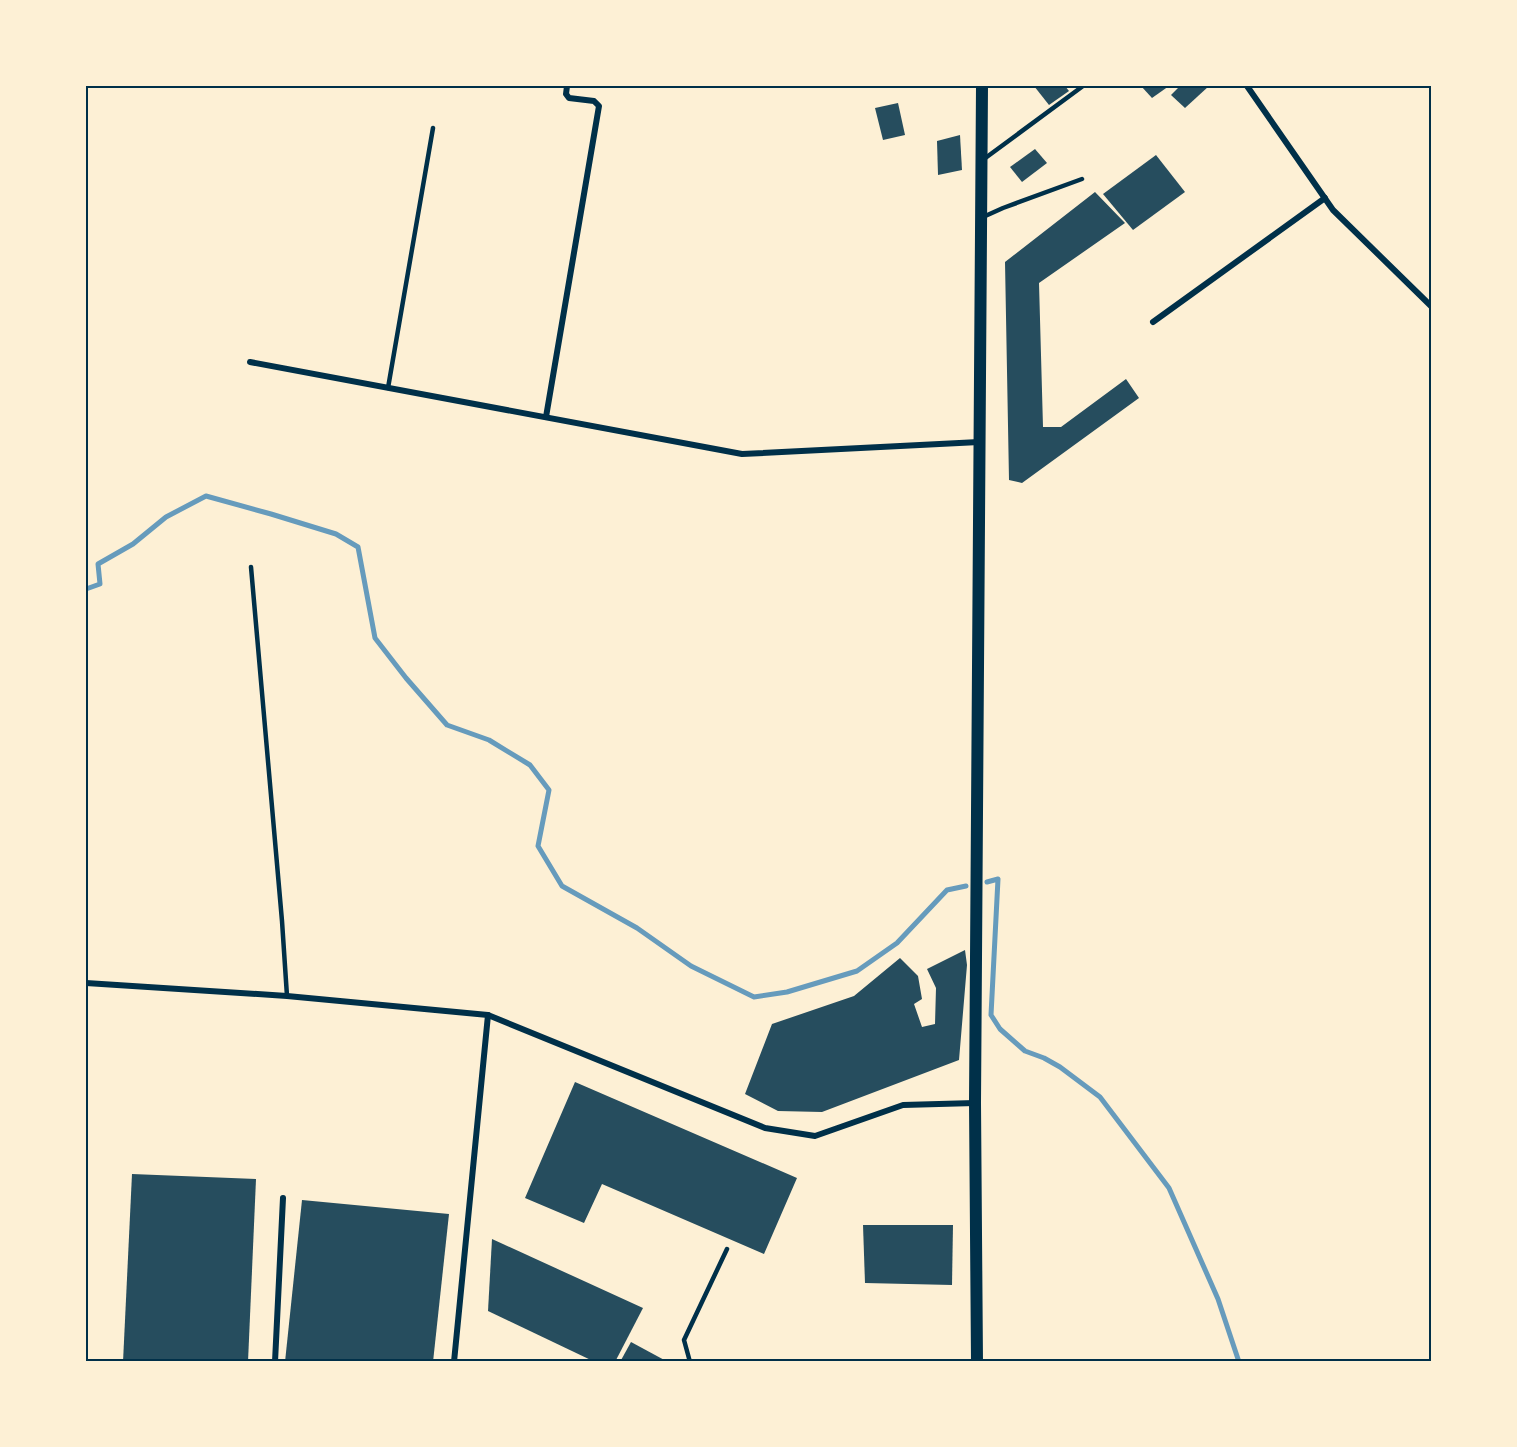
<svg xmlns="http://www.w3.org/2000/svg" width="1517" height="1447" viewBox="0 0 1517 1447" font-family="'Exo 2',sans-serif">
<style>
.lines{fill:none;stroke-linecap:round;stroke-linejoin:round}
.stream{stroke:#669bbc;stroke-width:5}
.building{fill:#264d5e}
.service{stroke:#003049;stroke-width:4.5}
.minor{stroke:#003049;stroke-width:6}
.secondary{stroke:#003049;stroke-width:12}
.neatline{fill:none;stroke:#003049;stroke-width:2}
</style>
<rect width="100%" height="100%" fill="#fdf0d5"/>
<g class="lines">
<g class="stream">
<polyline points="86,589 100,584 98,564 133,544 166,517 206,496 271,514 336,534 358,547 375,638 406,678 447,725 489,740 530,765 549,790 538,846 562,886 637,928 691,966 754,997 787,992 857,971 897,943 947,890 966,886"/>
<polyline points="987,882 998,879 991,1015 1000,1029 1025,1051 1044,1058 1060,1067 1100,1097 1169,1188 1218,1299 1239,1362"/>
</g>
</g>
<g class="building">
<polygon points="1034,86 1065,86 1069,91 1049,105"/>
<polygon points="1141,86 1169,86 1152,98"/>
<polygon points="1180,86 1209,86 1185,108 1171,95"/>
<polygon points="898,103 905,135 883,140 875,108"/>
<polygon points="960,135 962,170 938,175 937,141"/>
<polygon points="1035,149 1047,163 1022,182 1010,167"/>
<polygon points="1156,155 1185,192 1133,230 1103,194"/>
<polygon points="1095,192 1125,223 1039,283 1043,427 1061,427 1126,379 1139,398 1022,483 1009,480 1005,262"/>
<polygon points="965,950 967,965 959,1060 822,1112 778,1111 745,1094 772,1024 854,996 900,958 918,976 922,999 914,1004 922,1027 935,1024 936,988 927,969"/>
<polygon points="575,1082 797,1178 764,1254 602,1184 584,1223 525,1198"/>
<polygon points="132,1174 256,1179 248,1362 123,1362"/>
<polygon points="302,1200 449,1214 433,1362 285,1362"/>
<polygon points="863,1225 953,1225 952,1285 865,1283"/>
<polygon points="492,1239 643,1308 615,1362 595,1362 488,1311"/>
<polygon points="631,1342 668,1362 620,1362"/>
</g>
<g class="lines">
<g class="service">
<polyline points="984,159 1083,86"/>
<polyline points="983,217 1003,208 1082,179"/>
<polyline points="388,388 433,128"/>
<polyline points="251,567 282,921 287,996"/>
<polyline points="690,1362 684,1340 727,1249"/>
</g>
<g class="minor">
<polyline points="1247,86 1333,210 1432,307"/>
<polyline points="1153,322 1325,198"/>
<polyline points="250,362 742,454 979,442"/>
<polyline points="546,417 599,106 594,101 569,98 566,94 567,86"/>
<polyline points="86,983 287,996 488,1015 765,1128 815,1136 903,1105 975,1103"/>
<polyline points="275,1362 283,1198"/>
<polyline points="454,1362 488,1015"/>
</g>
<polyline class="secondary" points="977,1362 975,1103 982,86"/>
</g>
<rect width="1517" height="1447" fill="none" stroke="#fdf0d5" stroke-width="174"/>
<rect x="87" y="87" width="1343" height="1273" class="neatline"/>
</svg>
